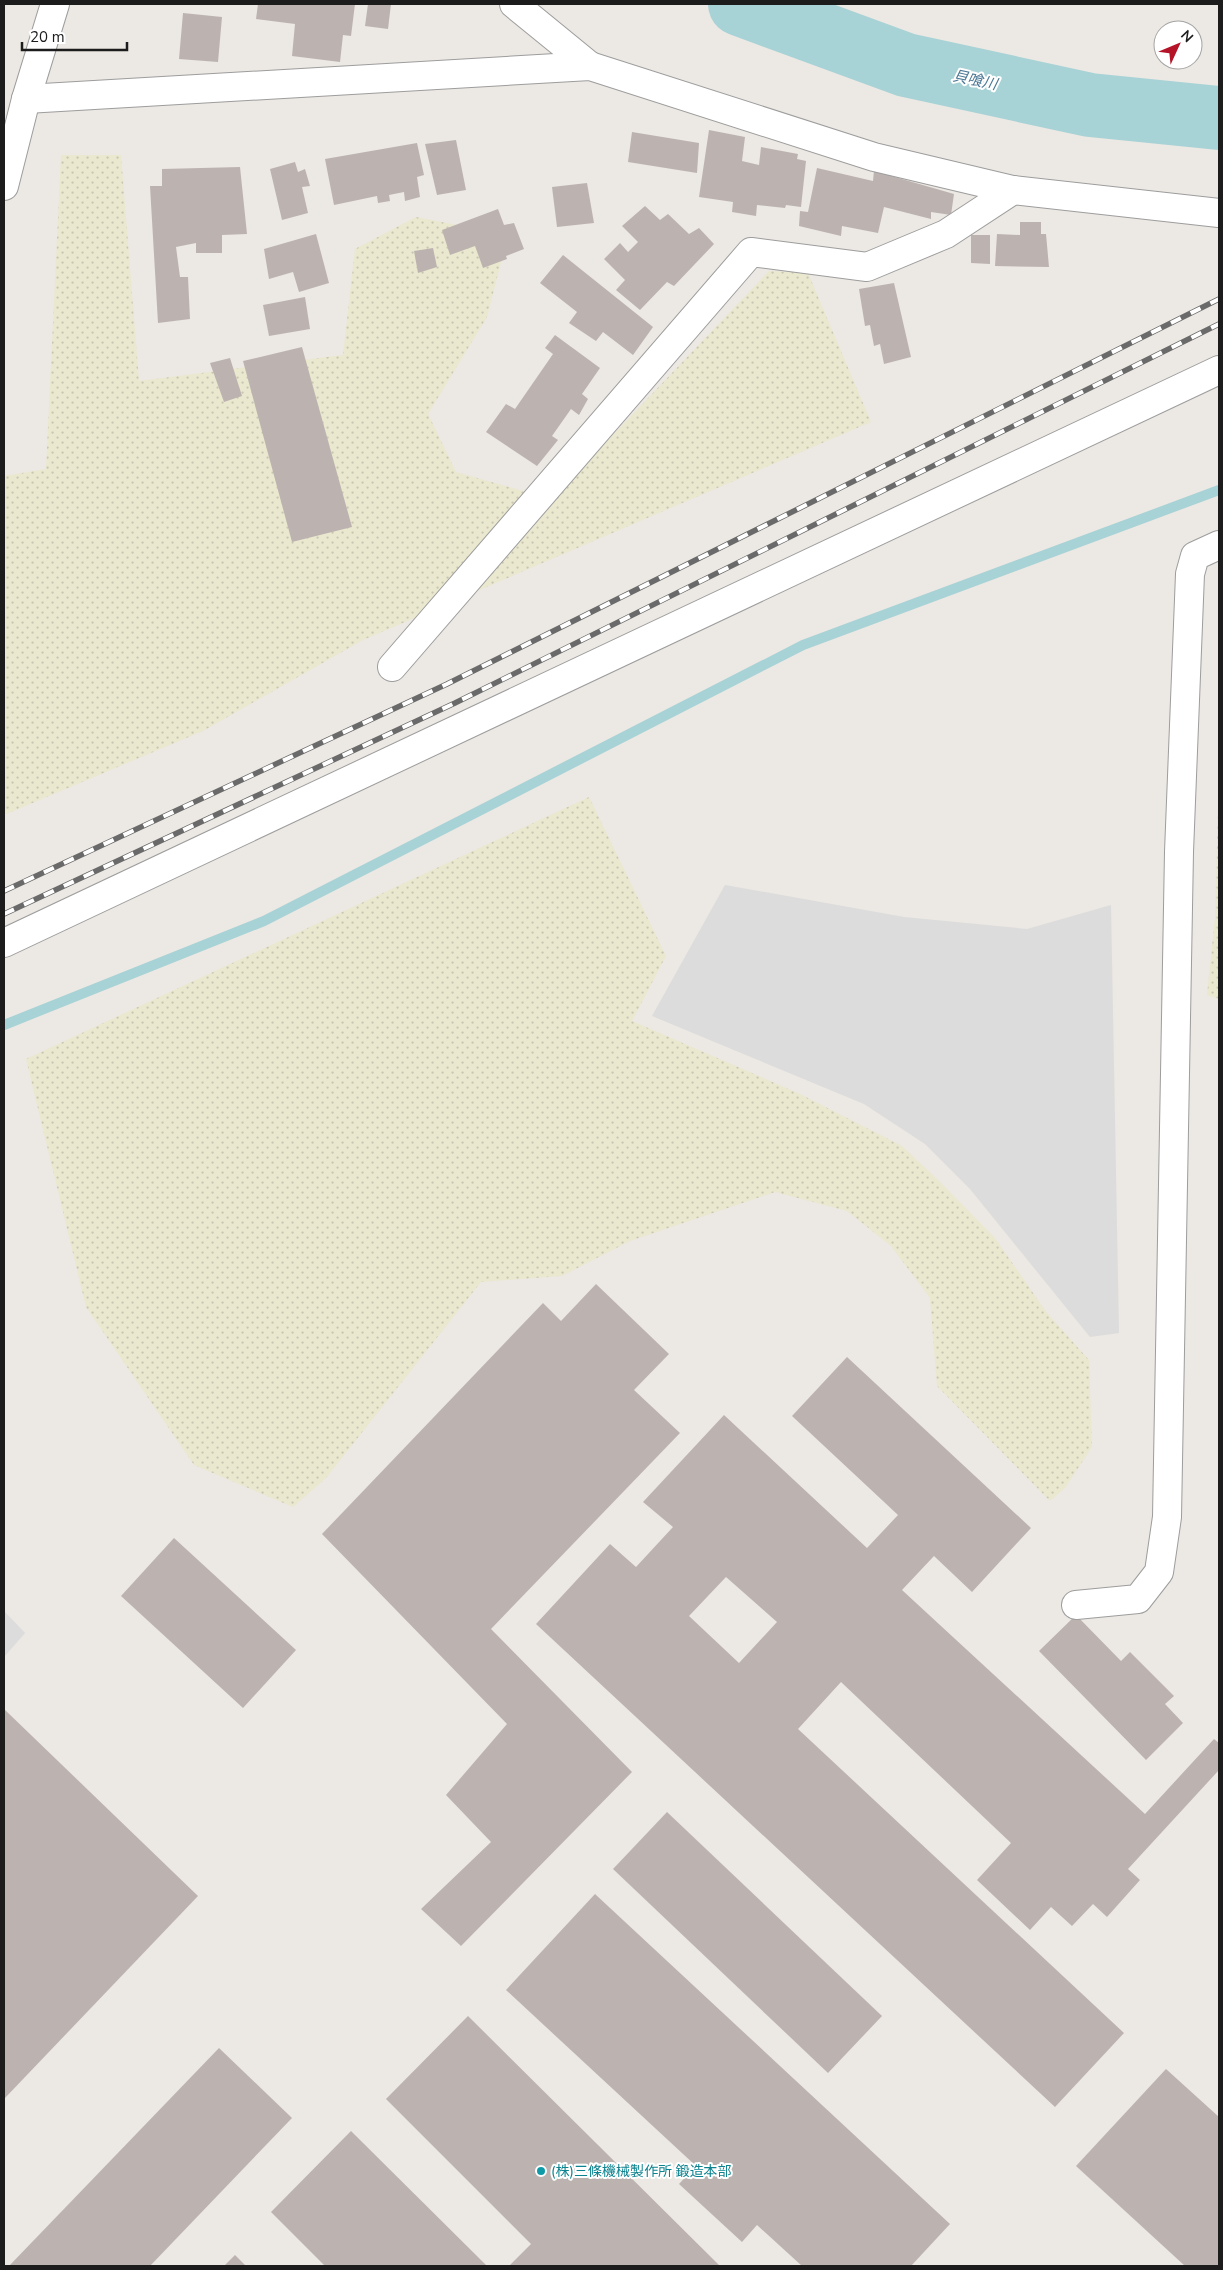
<svg xmlns="http://www.w3.org/2000/svg" width="1223" height="2270" viewBox="0 0 1223 2270" font-family="'Nunito Sans','Noto Sans JP',sans-serif">
<style>
.farmland{fill:url(#farmland-dots)}
.parking{fill:#dcdcdc}
.lines{fill:none;stroke-linecap:round;stroke-linejoin:round}
.stream{stroke:#a7d2d6;stroke-width:10}
.river{stroke:#a7d2d6;stroke-width:64}
.building{fill:#bcb3b0;fill-rule:evenodd}
.minor-casing{stroke:#9d9d9d;stroke-width:30}
.tertiary-casing{stroke:#9d9d9d;stroke-width:30}
.minor{stroke:#fff;stroke-width:28}
.tertiary{stroke:#fff;stroke-width:28}
.rail-casing{stroke:#6a6a6a;stroke-width:5.5}
.rail{stroke:#fff;stroke-width:4;stroke-dasharray:11;stroke-linecap:butt}
.culture-dot{fill:#0f9aa8;stroke:#fff;stroke-width:2}
.labels{text-anchor:middle;dominant-baseline:central;stroke-width:4;stroke-linejoin:round;paint-order:stroke}
.culture-label{font-size:14px;fill:#0d838f;stroke:#fff;text-anchor:start}
.water-label{font-size:15px;font-style:italic;fill:#4c7894;stroke:#fff}
</style>
<defs>
<pattern id="farmland-dots" width="8" height="8" patternUnits="userSpaceOnUse" patternTransform="scale(1.25)"><rect width="8" height="8" fill="#eae8cf"/><path d="M2 2h.1M6 6h.1" fill="none" stroke="#c8c6b1" stroke-width="1.8" stroke-linecap="round"/></pattern>
</defs>
<rect width="100%" height="100%" fill="#ece8e3"/>
<g class="farmland">
<polygon points="61,155 121,155 139,381 343,355 355,249 416,217 508,235 487,317 428,414 456,472 552,499 769,271 808,273 871,422 363,640 203,731 4,815 4,476 46,469"/>
<polygon points="1219,770 1219,999 1207,995 1215,918"/>
<polygon points="589,797 666,956 632,1021 800,1094 902,1146 938,1180 995,1238 1047,1313 1089,1360 1092,1447 1065,1488 1050,1501 937,1386 930,1298 891,1246 847,1211 775,1192 630,1241 562,1276 481,1282 326,1478 293,1507 194,1465 86,1307 26,1059"/>
</g>
<g class="parking">
<polygon points="725,885 904,917 1027,929 1111,905 1119,1333 1090,1337 970,1189 925,1144 864,1104 652,1016"/>
<polygon points="4,1611 25,1633 4,1657"/>
</g>
<g class="lines">
<polyline class="stream" points="4,1025 264,921 803,645 1219,490"/>
<polyline class="river" points="740,4 906,65 1090,105 1219,118"/>
</g>
<g class="building">
<polygon points="258,4 355,4 351,36 343,35 340,62 292,56 295,24 256,19"/>
<polygon points="368,4 391,4 388,29 365,26"/>
<polygon points="183,13 222,17 218,62 179,59"/>
<polygon points="709,130 745,137 742,161 759,165 761,147 798,154 797,159 806,161 801,207 786,205 785,208 757,205 756,216 732,212 733,202 699,197"/>
<polygon points="632,132 699,143 697,173 628,162"/>
<polygon points="456,140 466,190 437,195 425,144"/>
<polygon points="417,143 424,175 417,177 420,197 405,201 404,192 389,195 390,201 378,203 377,196 334,205 325,159"/>
<polygon points="295,162 298,172 305,169 310,186 302,187 308,213 282,220 270,169"/>
<polygon points="240,167 247,234 222,235 222,253 196,253 196,243 176,247 180,277 188,277 190,319 158,323 150,186 162,186 162,169"/>
<polygon points="817,168 873,181 874,171 954,194 951,215 931,212 931,219 884,207 878,233 842,226 841,236 799,226 800,211 808,212"/>
<polygon points="587,183 594,223 557,227 552,187"/>
<polygon points="645,206 660,220 668,214 689,234 699,228 714,244 674,286 667,282 640,310 616,290 625,280 604,259 620,243 628,252 638,242 622,226"/>
<polygon points="498,209 504,225 514,223 524,249 506,256 507,259 483,268 475,246 450,255 442,230"/>
<polygon points="1020,222 1041,222 1041,234 1046,234 1049,267 995,266 997,234 1020,235"/>
<polygon points="316,234 329,283 299,292 293,272 269,279 264,249"/>
<polygon points="971,235 990,235 990,264 971,263"/>
<polygon points="433,248 437,267 418,273 414,251"/>
<polygon points="563,255 653,327 633,355 603,332 596,341 569,323 577,312 540,283"/>
<polygon points="894,283 911,357 884,364 880,344 874,346 870,325 865,326 859,289"/>
<polygon points="305,297 310,329 269,336 263,305"/>
<polygon points="555,335 600,368 582,394 588,399 579,415 571,409 552,436 558,440 537,466 486,432 506,404 515,409 553,354 545,348"/>
<polygon points="302,347 352,527 292,542 243,361"/>
<polygon points="230,358 242,396 224,402 210,363"/>
<polygon points="596,1284 669,1354 634,1390 680,1433 491,1629 632,1772 461,1946 421,1909 491,1842 446,1795 507,1724 322,1534 543,1303 561,1321"/>
<path d="M847,1357L1031,1528L972,1592L934,1556L902,1590L1145,1814L1214,1739L1219,1743V1770L1128,1869L1140,1880L1107,1917L1093,1904L1072,1926L1051,1907L1030,1930L977,1880L1011,1843L841,1682L798,1729L1124,2033L1055,2107L536,1624L610,1544L636,1567L673,1527L643,1502L724,1415L867,1548L898,1515L792,1416ZM726,1577L777,1622L739,1663L689,1616Z"/>
<polygon points="174,1538 296,1650 243,1708 121,1596"/>
<polygon points="1076,1615 1121,1661 1130,1652 1174,1696 1165,1704 1183,1723 1146,1760 1039,1651"/>
<polygon points="4,1709 198,1896 4,2099"/>
<polygon points="667,1812 882,2016 828,2073 613,1869"/>
<polygon points="595,1894 950,2224 911,2266 802,2266 757,2225 742,2242 679,2184 696,2166 506,1990"/>
<polygon points="468,2016 720,2266 509,2266 531,2244 386,2099"/>
<polygon points="219,2048 292,2118 150,2266 9,2266"/>
<polygon points="1166,2069 1219,2117 1219,2266 1185,2266 1076,2166"/>
<polygon points="351,2131 487,2266 325,2266 271,2212"/>
<polygon points="235,2255 246,2266 224,2266"/>
</g>
<g class="lines">
<g class="minor-casing">
<g id="minor">
<polyline points="514,4 590,66"/>
<polyline points="26,99 590,66 874,157 1013,190 1219,213"/>
<polyline points="4,186 26,99 55,4"/>
<polyline points="392,667 751,252 867,267 946,234 1013,190"/>
<polyline points="1076,1605 1138,1599 1159,1572 1167,1517 1179,852 1190,574 1195,556 1219,545"/>
</g>
</g>
<g class="tertiary-casing">
<polyline id="tertiary" points="4,943 1219,370"/>
</g>
<use href="#minor" class="minor"/>
<use href="#tertiary" class="tertiary"/>
<g class="rail-casing">
<g id="rail">
<polyline points="4,891 447,684 1219,299"/>
<polyline points="4,914 455,703 1219,324"/>
</g>
</g>
<use href="#rail" class="rail"/>
</g>
<circle class="culture-dot" cx="541" cy="2171" r="5"/>
<g class="labels">
<g class="culture-label">
<text x="551" y="2171">(株)三條機械製作所 鍛造本部</text>
</g>
<g class="water-label">
<text transform="translate(975 80) rotate(12)">貝喰川</text>
</g>
</g>
<rect width="1223" height="2270" fill="none" stroke="#1c1c1c" stroke-width="10"/>
<g transform="translate(1178 45) rotate(46)"><circle r="24" fill="#ffffff" stroke="#a4a4a4"/>
<path d="M0-4L9 19L0 12L-9 19Z" fill="#b51327"/>
<text y="-8" font-size="14" font-weight="bold" text-anchor="middle" fill="#1c1c1c">N</text>
</g>
<path d="M22 42v8h105v-8" fill="none" stroke="#1c1c1c" stroke-width="2.5"/>
<text x="30" y="42" font-size="15" fill="#1c1c1c" stroke="#ffffff" stroke-width="4" paint-order="stroke">20 m</text>
</svg>
